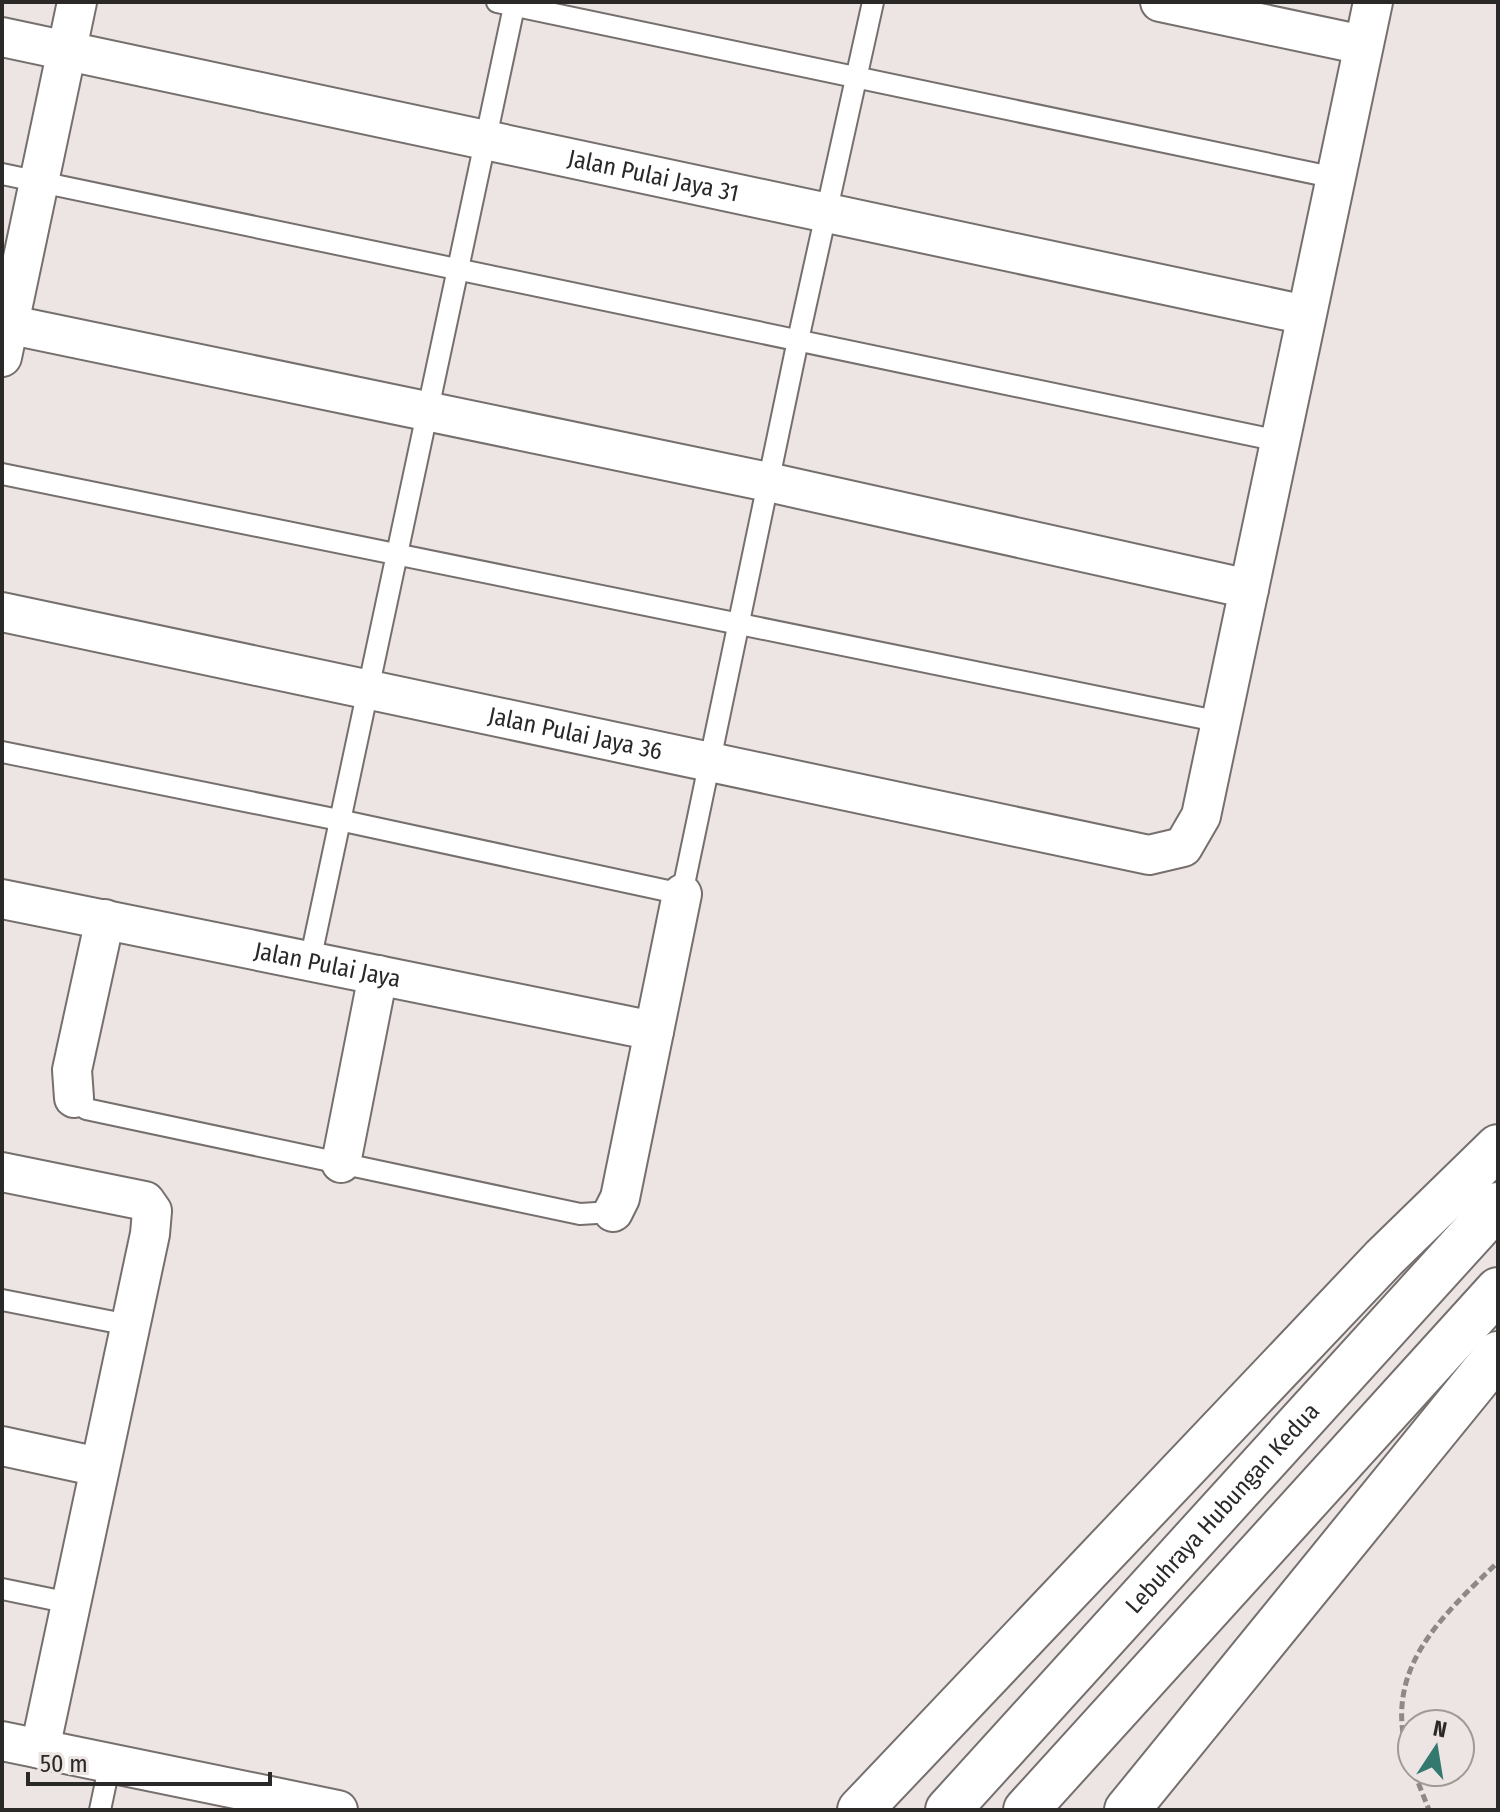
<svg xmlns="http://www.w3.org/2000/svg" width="1500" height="1812" viewBox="0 0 1500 1812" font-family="'Fira Sans Condensed',sans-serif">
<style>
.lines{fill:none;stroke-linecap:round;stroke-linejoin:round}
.lane-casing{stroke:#756f6d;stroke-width:24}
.street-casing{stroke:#756f6d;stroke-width:42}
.highway-casing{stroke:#756f6d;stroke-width:48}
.path{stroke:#8e8988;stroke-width:5;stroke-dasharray:8 4;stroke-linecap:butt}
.lane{stroke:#fff;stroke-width:20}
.street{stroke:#fff;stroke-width:38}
.highway{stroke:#fff;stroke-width:44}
.labels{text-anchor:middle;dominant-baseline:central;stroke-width:6;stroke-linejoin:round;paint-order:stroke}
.street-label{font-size:24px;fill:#2b2928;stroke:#ece5e3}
</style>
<rect width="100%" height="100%" fill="#ece5e3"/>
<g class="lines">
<g class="lane-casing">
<g id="lane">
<polyline points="497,2 1336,178"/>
<polyline points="2,174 1279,441"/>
<polyline points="2,474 1221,722"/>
<polyline points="2,752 339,820 682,894 798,340 873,2"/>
<polyline points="310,961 515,2"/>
<polyline points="74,1098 86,1109 580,1214 613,1212"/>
<polyline points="2,1300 129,1325"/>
<polyline points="2,1589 70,1603"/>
<polyline points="100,1810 110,1763"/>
</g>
</g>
<g class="street-casing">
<g id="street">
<polyline points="1160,2 1363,45"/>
<path id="s1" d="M2,37L1306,315"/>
<polyline points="2,323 768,482 1249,589"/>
<polyline points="2,357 77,2"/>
<path id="s2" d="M2,612L1149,855L1183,847L1201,816L1373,2"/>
<path id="s3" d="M2,899L654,1031"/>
<polyline points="74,1098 72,1070 105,919"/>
<polyline points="341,1163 378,975"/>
<polyline points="2,1172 145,1201 152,1211 150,1234 40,1749"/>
<polyline points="613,1212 620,1198 682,894"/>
<polyline points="2,1446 99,1467"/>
<polyline points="2,1741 338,1810"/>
</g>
</g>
<g class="highway-casing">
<g id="highway">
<polyline points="860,1810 1384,1258 1498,1147"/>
<path id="s4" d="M948,1810L1498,1205"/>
<polyline points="1026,1810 1498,1290"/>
<polyline points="1127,1810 1498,1354"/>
</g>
</g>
<g class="path">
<path d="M1412,1768C1377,1674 1437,1621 1498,1562"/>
<polyline points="1414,1772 1429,1810"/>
</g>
<use href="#lane" class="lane"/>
<use href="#street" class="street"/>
<use href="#highway" class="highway"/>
</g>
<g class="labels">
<g class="street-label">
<text stroke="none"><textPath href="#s1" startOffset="666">Jalan Pulai Jaya 31</textPath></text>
<text stroke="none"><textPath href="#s2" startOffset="586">Jalan Pulai Jaya 36</textPath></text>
<text stroke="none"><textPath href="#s3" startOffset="332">Jalan Pulai Jaya</textPath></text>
<text stroke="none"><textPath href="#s4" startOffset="408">Lebuhraya Hubungan Kedua</textPath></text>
</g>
</g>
<rect width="1500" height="1812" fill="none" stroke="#2b2928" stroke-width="8"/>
<g transform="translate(1436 1748) rotate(12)"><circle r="38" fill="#ece5e3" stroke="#9f9a98" stroke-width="2"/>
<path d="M0-6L14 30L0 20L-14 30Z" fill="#34796f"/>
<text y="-12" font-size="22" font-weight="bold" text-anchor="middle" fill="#2b2928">N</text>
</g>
<path d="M28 1772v12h242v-12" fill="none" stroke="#2b2928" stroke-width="4"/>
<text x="40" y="1772" font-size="24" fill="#2b2928" stroke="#ece5e3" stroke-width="6" paint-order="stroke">50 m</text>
</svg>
